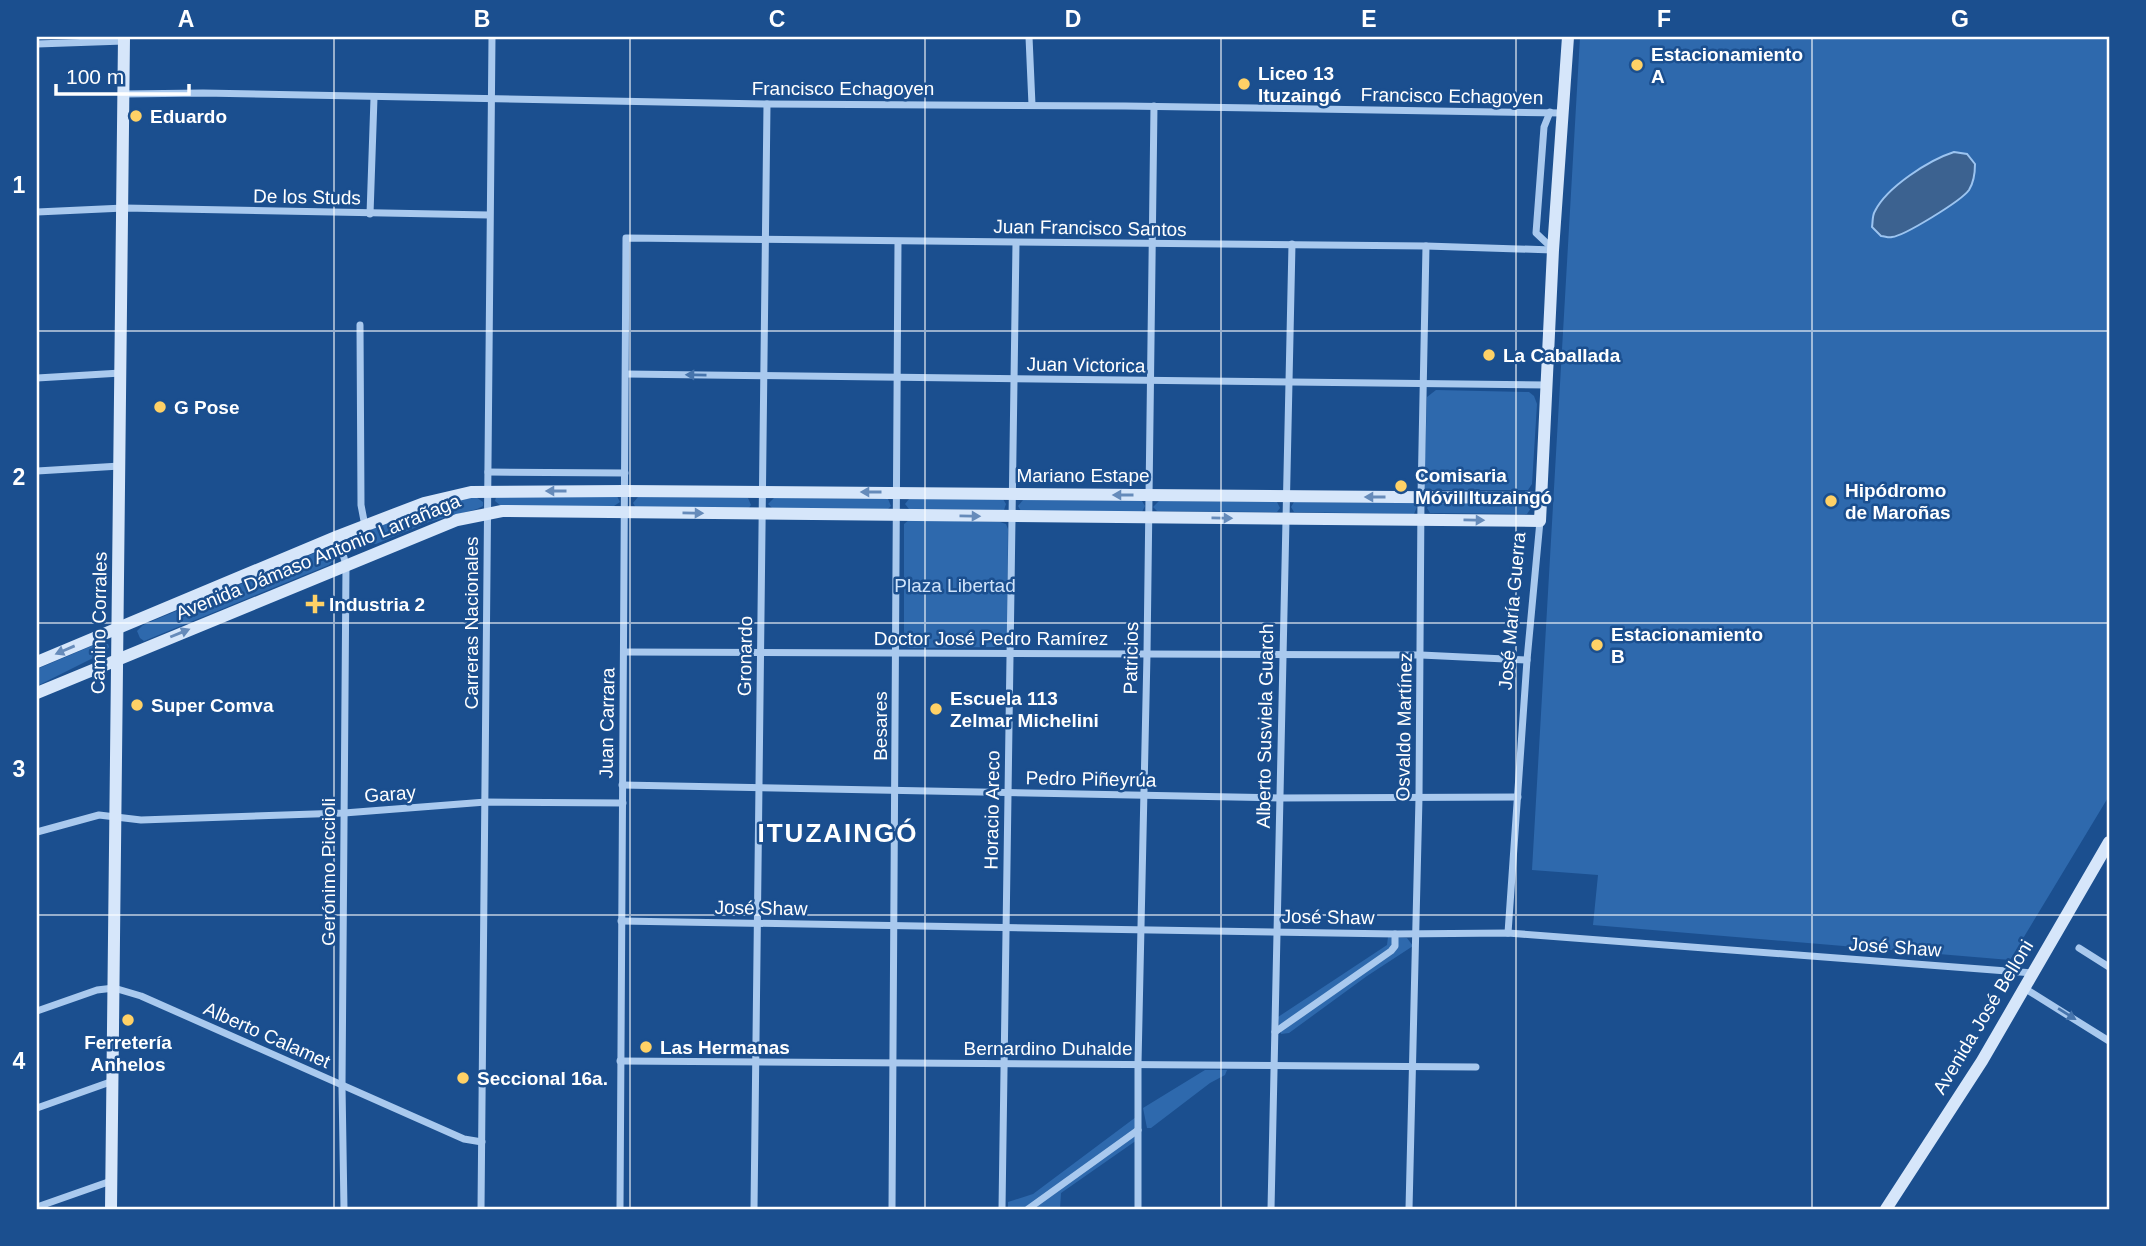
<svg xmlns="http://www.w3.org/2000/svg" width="2146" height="1246" viewBox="0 0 2146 1246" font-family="Arial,sans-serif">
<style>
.green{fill:#2e69ad}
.water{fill:#3c6290;stroke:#9cc4f0;stroke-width:2}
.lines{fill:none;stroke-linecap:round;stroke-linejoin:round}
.street{stroke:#a9c9ee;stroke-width:7}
.secondary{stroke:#d6e6fa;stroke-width:12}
.oneway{fill:#4674ac}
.oneway2{fill:#668bba}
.grid{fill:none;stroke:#fff;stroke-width:2;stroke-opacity:0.55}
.poi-dot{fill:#ffd166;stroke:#1b4f8f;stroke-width:2.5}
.labels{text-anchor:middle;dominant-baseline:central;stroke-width:5;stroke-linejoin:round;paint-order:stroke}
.poi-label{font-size:19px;font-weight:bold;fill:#fff;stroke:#1b4f8f;text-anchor:start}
.street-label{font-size:19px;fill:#fff;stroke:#1b4f8f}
.park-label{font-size:19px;fill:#cfe3fa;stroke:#1b4f8f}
.district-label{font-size:26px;font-weight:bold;letter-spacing:2px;fill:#fff;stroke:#1b4f8f}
.neatline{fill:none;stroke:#fff;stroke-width:2.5}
.grid-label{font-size:23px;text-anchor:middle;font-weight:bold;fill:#fff}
</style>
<rect width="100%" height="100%" fill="#1b4f8f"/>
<g class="green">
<polygon points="1580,37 2109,37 2109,796 2010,960 1593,925 1598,875 1532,870"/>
<polygon points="1436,390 1529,392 1534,396 1537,404 1532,484 1528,490 1426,490 1424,486 1427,397"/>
<polygon points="617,496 620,502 614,506 501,506 495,501 496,497"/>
<path d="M476,497L483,502V506L477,509L429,522L376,544H370L365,538C369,518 455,501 476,497Z"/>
<polygon points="638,497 748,498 751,505 748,509 636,508 633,503"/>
<polygon points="774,498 888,499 891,506 888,509 772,508 768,504"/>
<polygon points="909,499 1003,499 1006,504 1004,510 909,509 905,504"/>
<polygon points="1023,500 1142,501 1145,506 1142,512 1021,511 1018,506"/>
<polygon points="1159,501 1277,502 1280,508 1277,512 1157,511 1153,507"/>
<polygon points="1294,502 1414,503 1417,507 1414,514 1294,512 1291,507"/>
<polygon points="1430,503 1528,504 1531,508 1527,514 1430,513 1427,508"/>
<polygon points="909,520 1000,522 1006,524 1008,529 1007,643 1003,647 909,648 904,643 904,524"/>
<polygon points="324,549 329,549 332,553 333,561 329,565 144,641 140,638 137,631 143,625"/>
<polygon points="101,642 108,644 109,647 105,652 37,686 37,669"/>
<polygon points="1388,937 1407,938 1413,946 1367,976 1289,1033 1281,1034 1278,1017 1387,945"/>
<polygon points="1205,1070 1227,1070 1225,1075 1210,1083 1151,1128 1147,1128 1143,1108"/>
<polygon points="1136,1117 1137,1140 1061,1193 1060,1209 1008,1209 1008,1202 1033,1194"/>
</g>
<path class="water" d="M1954,152L1967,154L1975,164C1975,173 1974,182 1969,190C1961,201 1904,236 1892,237C1888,238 1885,236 1881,236L1872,227C1873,221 1872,216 1875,211C1887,187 1929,160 1954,152Z"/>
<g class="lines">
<g class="street">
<polyline points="1029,37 1032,105"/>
<polyline points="37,44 124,41"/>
<polyline points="124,94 203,93 767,104 1125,106 1563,113"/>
<polyline points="1550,112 1544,127 1536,233 1553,249"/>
<polyline points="37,212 124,208 489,215"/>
<polyline points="370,214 374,98"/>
<polyline points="360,325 361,505 365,526"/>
<polyline points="626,374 1547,385"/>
<polyline points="37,378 121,373"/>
<polyline points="37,471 120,466"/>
<polyline points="488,472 625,473"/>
<polyline points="338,536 346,565 342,1086 344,1209"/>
<polyline points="624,652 1421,655 1527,660"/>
<polyline points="622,785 1280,798 1518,797"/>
<polyline points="37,832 99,815 141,820 344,813 486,802 623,803"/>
<polyline points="621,921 1395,934 1508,933 2033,973"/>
<polyline points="1508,933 1527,660 1540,521"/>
<polyline points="2079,948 2109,967"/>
<polyline points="2024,988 2109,1041"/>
<polyline points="37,1011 97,990 114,988 141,996 464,1139 482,1142"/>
<polyline points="1275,1032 1391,951 1395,946 1395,934"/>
<polyline points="620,1061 1476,1067"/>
<polyline points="37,1108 113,1081"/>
<polyline points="37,1207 111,1181"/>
<polyline points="481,1209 492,37"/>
<polyline points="620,1209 626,238 1426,246 1553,250"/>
<polyline points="754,1209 767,104"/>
<polyline points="892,1209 898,242"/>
<polyline points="1002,1209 1016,243"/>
<polyline points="1028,1209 1138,1130"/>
<polyline points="1138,1209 1138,1063 1147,654 1154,106"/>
<polyline points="1271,1209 1292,244"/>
<polyline points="1409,1209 1419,798 1421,497 1426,246"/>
</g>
<g class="secondary">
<polyline points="37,662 338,536 424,503 471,492 625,491 1541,498"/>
<polyline points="37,693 457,520 502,511 1540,521 1553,250 1568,37"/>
<polyline points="111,1209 124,37"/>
<polyline points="1886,1209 1982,1061 2109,842"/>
</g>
</g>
<defs><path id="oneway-solid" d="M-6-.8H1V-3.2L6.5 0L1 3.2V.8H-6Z" transform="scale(1.75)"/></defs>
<g class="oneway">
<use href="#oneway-solid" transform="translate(696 375) rotate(-179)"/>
<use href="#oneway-solid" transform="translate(2067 1014) rotate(32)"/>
</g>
<g class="oneway2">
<use href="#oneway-solid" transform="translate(556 491) rotate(-180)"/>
<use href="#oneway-solid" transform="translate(871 492) rotate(-180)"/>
<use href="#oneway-solid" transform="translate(1123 495) rotate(-180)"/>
<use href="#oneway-solid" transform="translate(1375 497) rotate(-180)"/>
<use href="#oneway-solid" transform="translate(693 513) rotate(1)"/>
<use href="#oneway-solid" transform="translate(970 516) rotate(1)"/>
<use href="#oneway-solid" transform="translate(1222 518) rotate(1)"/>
<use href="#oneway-solid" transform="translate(1474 520) rotate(1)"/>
<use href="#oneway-solid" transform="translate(180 633) rotate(-22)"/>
<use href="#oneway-solid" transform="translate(65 650) rotate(157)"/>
</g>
<path class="grid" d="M334,37V1209M630,37V1209M925,37V1209M1221,37V1209M1516,37V1209M1812,37V1209M37,331H2109M37,623H2109M37,915H2109"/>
<g class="poi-dot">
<circle cx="1637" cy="65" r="7"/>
<circle cx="1244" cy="84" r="7"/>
<circle cx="136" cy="116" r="7"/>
<circle cx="1489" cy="355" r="7"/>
<circle cx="160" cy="407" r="7"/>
<circle cx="1401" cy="486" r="7"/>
<circle cx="1831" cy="501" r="7"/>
<path d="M311.5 593.5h7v7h7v7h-7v7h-7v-7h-7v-7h7z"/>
<circle cx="1597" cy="645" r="7"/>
<circle cx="137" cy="705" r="7"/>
<circle cx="936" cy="709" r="7"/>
<circle cx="128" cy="1020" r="7"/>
<circle cx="646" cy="1047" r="7"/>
<circle cx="463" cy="1078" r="7"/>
</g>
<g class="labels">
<g class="poi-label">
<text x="1651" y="54">Estacionamiento<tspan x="1651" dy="22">A</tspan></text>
<text x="1258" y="73">Liceo 13<tspan x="1258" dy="22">Ituzaingó</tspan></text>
<text x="150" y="116">Eduardo</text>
<text x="1503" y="355">La Caballada</text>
<text x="174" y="407">G Pose</text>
<text x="1415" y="475">Comisaria<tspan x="1415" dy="22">Móvil Ituzaingó</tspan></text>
<text x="1845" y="490">Hipódromo<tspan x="1845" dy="22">de Maroñas</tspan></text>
<text x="329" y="604">Industria 2</text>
<text x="1611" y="634">Estacionamiento<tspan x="1611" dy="22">B</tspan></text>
<text x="950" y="698">Escuela 113<tspan x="950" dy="22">Zelmar Michelini</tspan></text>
<text x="151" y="705">Super Comva</text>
<text x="128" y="1042" text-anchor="middle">Ferretería<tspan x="128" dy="22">Anhelos</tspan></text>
<text x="660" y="1047">Las Hermanas</text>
<text x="477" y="1078">Seccional 16a.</text>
</g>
<g class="street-label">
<text x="843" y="88">Francisco Echagoyen</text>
<text transform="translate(1452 96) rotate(1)">Francisco Echagoyen</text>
<text transform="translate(307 197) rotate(1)">De los Studs</text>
<text transform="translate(1090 228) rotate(1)">Juan Francisco Santos</text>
<text transform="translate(1086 365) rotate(1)">Juan Victorica</text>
<text x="1083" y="475">Mariano Estape</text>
<text transform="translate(318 557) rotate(-22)">Avenida Dámaso Antonio Larrañaga</text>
<text transform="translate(1512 611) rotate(-85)">José María Guerra</text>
<text transform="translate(99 623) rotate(-89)">Camino Corrales</text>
<text transform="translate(471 623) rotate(-90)">Carreras Nacionales</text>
<text x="991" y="638">Doctor José Pedro Ramírez</text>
<text transform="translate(745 656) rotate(-89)">Gronardo</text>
<text transform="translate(1131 658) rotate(-89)">Patricios</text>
<text transform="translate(607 723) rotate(-89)">Juan Carrara</text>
<text transform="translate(880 726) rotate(-90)">Besares</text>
<text transform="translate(1265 726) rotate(-89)">Alberto Susviela Guarch</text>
<text transform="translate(1404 727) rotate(-89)">Osvaldo Martínez</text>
<text transform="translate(1091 779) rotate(1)">Pedro Piñeyrúa</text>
<text transform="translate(390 794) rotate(-4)">Garay</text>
<text transform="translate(992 810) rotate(-89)">Horacio Areco</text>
<text transform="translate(328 872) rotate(-90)">Gerónimo Piccioli</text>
<text transform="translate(761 908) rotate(1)">José Shaw</text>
<text transform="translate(1328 917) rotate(1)">José Shaw</text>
<text transform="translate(1895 947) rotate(4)">José Shaw</text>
<text transform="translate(1983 1017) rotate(-59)">Avenida José Belloni</text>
<text transform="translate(267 1035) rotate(24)">Alberto Calamet</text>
<text x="1048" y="1048">Bernardino Duhalde</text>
</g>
<g class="park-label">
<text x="955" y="585">Plaza Libertad</text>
</g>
<g class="district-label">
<text x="838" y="833">ITUZAINGÓ</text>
</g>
</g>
<rect width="2146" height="1246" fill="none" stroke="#1b4f8f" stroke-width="77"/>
<path d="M56 84v10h133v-10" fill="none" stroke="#ffffff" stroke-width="3.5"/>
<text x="66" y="84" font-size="21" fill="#ffffff" stroke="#1b4f8f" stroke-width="5" paint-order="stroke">100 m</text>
<rect x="38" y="38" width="2070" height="1170" class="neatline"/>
<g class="grid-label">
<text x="186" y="27">A</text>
<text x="482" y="27">B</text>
<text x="777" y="27">C</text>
<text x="1073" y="27">D</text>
<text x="1369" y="27">E</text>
<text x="1664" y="27">F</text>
<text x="1960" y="27">G</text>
<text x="19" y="193">1</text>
<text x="19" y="485">2</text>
<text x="19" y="777">3</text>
<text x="19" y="1069">4</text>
</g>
</svg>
